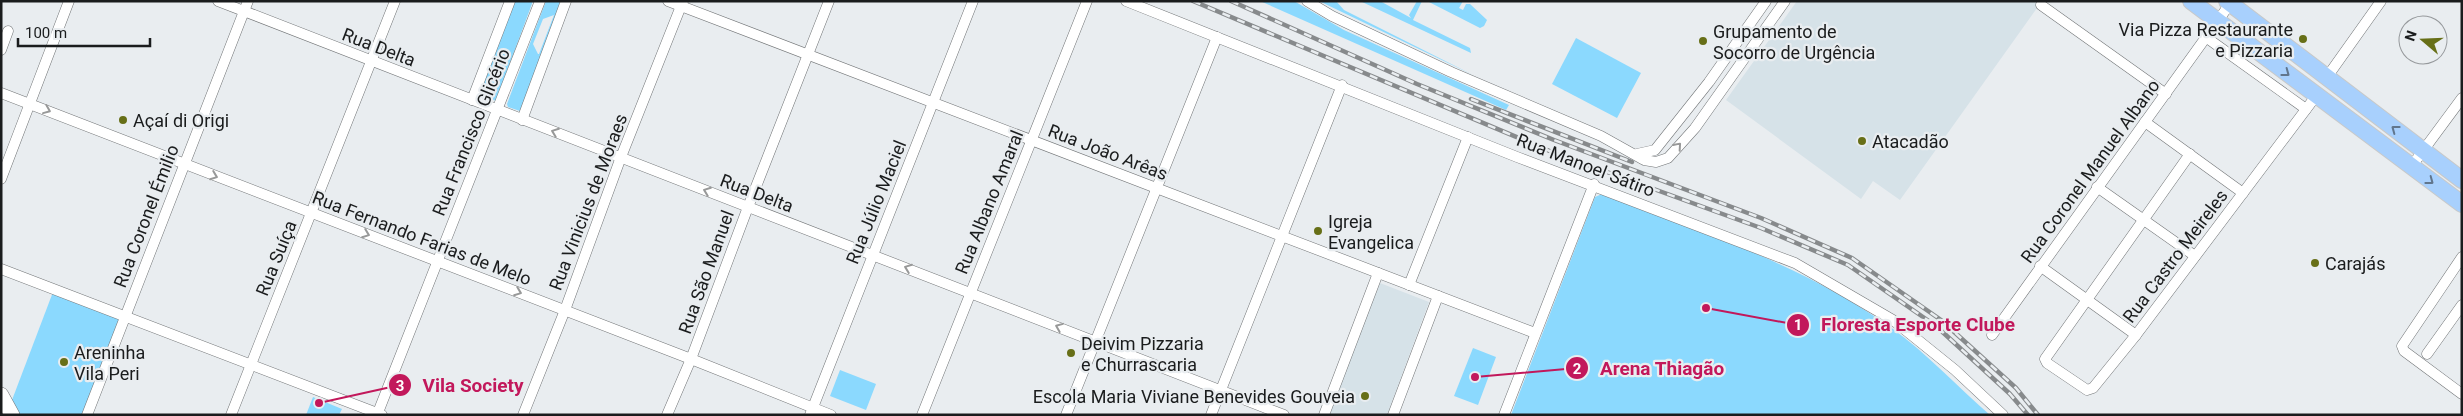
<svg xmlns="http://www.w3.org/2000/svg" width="2463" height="416" viewBox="0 0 2463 416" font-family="Roboto,sans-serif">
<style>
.built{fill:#d6e2e8}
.green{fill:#8bd9fe;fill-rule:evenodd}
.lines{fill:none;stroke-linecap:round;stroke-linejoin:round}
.street-casing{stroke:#727577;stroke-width:11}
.secondary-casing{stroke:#727577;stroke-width:16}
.primary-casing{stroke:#c8c9c9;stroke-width:18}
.street{stroke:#fff;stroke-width:10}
.secondary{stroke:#fff;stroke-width:15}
.primary{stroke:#a8d0fd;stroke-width:16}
.rail-casing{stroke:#878a8c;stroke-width:4.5}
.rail{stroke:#e9edf0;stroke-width:2.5;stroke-dasharray:8;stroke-linecap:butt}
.oneway{stroke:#61768d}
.oneway2{stroke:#989999}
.poi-dot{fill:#676f17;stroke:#e9edf0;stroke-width:2}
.labels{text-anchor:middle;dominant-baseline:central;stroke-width:4.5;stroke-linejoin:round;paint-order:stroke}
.poi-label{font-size:18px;fill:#1a1c1d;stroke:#e9edf0;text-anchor:start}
.street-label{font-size:18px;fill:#1a1c1d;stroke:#e9edf0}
.leader{fill:none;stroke:#c2185b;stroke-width:2}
.callout-dot{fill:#c2185b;stroke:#e9edf0;stroke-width:2}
.mark-label{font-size:15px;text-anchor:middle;font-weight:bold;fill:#fff}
.callout-label{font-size:19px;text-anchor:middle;font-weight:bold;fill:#c2185b;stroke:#e9edf0;stroke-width:4.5;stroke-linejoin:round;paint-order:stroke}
</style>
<rect width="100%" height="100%" fill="#e9edf0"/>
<g class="built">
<polygon points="1797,1 2042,1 1900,200 1873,181 1861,199 1726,100"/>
<polygon points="1380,283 1429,302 1387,415 1328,415"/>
</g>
<g class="green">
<polygon points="514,1 533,1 496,101 479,94"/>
<path d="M546,1H563L520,111L508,107L507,104ZM554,15L539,54H538L533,44L543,19Z"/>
<polygon points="1260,1 1294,1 1344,30 1509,105 1506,110"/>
<polygon points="1319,1 1336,1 1344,10 1473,75"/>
<polygon points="1360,1 1380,1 1411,18 1409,15 1417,1 1422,1 1413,20 1470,48 1471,53"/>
<polygon points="1427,1 1463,1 1459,8 1463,10 1466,4 1470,4 1487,20 1484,26 1480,28"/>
<polygon points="1576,38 1641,73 1617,118 1552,84"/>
<path d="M1602,194C1702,232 1806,266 1893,329C1925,352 1959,388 1990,415H1511L1595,197Z"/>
<polygon points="53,292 120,320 82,415 20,415 12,400"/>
<polygon points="1473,348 1496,357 1478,405 1454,396"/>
<polygon points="840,370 876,384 866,410 830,396"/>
<polygon points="313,397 342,409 339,415 306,415"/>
</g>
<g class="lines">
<g class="street-casing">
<g id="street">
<polyline points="218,1 1284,415"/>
<polyline points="668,1 1535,333"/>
<polyline points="1126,1 1517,157 1795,263 1893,320 1955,370 2003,415"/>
<polyline points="1307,1 1332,16 1451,72 1601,136 1644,160 1656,162 1668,158 1695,128 1785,1"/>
<polyline points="2041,5 2166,94"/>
<polyline points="2207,38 2306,109"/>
<polyline points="1,50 8,31"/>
<polyline points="2327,77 2381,1"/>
<polyline points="1,93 691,359 831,415"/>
<polyline points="472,100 510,1"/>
<polyline points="522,120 566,1"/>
<polyline points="2145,122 2243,193"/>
<polyline points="1637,154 1655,150 1709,82 1766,1"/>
<polyline points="2190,154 2045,359 2047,363 2087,390 2093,388 2136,335 2316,96"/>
<polyline points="2411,167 2462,98"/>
<polyline points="1,179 69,1"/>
<polyline points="2097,187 2195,256"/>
<polyline points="2462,257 2402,346 2404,351 2462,394"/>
<polyline points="2040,266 2136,335"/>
<polyline points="1,269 382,415"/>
<polyline points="1409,285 1468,137"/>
<polyline points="1992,335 2232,1"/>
<polyline points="2427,354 2462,305"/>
<polyline points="87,415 248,1"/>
<polyline points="231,415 395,1"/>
<polyline points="377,415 540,1"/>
<polyline points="523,415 565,310 621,157 683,1"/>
<polyline points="667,415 691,359 748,207 829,1"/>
<polyline points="810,415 973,1"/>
<polyline points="922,415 1087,1"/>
<polyline points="1066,415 1217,37"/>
<polyline points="1211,415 1342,85"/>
<polyline points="1324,415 1378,273"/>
<polyline points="1393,415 1438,296"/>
<polyline points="1504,415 1594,184"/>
</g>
</g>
<g class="secondary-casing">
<polyline id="secondary" points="1,395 12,415"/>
</g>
<g class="primary-casing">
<g id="primary">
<polyline points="2191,1 2462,204"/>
<polyline points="2227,1 2462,180"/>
</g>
</g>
<use href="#street" class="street"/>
<use href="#secondary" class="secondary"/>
<use href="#primary" class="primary"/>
<g class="rail-casing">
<g id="rail">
<polyline points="1193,1 1552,152 1761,228 1848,265 1936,326 2010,394 2028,415"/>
<polyline points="1231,1 1417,84 1554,140 1761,218 1852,258 1941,320 2016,388 2038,415"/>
<polyline points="1471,99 1632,162"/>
</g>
</g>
<use href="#rail" class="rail"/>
</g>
<defs><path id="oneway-chevron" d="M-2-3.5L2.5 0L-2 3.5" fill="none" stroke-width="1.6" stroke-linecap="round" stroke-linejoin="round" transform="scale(1.25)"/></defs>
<g class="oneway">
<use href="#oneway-chevron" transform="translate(2286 73) rotate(37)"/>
<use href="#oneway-chevron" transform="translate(2395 129) rotate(-143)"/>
<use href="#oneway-chevron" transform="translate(2430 181) rotate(37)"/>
</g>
<g class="oneway2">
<use href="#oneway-chevron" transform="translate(47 110) rotate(22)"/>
<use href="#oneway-chevron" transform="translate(555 132) rotate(-159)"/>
<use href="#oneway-chevron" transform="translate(1678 146) rotate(-49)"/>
<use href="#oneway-chevron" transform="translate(214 176) rotate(21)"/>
<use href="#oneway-chevron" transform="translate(707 191) rotate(-159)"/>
<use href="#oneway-chevron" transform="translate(366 234) rotate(21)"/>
<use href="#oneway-chevron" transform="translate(908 268) rotate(-159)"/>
<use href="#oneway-chevron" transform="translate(518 292) rotate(21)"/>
<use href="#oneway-chevron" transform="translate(1059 327) rotate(-158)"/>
</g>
<g class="poi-dot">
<circle cx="2303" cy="39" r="5"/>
<circle cx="1703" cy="41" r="5"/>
<circle cx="123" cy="120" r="5"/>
<circle cx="1862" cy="141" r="5"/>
<circle cx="1318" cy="231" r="5"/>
<circle cx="2315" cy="263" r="5"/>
<circle cx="1071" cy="353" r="5"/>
<circle cx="64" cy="362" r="5"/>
<circle cx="1365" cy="396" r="5"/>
</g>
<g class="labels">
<g class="poi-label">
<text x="2293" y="29" text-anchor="end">Via Pizza Restaurante<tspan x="2293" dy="21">e Pizzaria</tspan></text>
<text x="1713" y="31">Grupamento de<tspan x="1713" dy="21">Socorro de Urgência</tspan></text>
<text x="133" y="120">Açaí di Origi</text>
<text x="1872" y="141">Atacadão</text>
<text x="1328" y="221">Igreja<tspan x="1328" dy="21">Evangelica</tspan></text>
<text x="2325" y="263">Carajás</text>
<text x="1081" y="343">Deivim Pizzaria<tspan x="1081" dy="21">e Churrascaria</tspan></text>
<text x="74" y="352">Areninha<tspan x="74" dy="21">Vila Peri</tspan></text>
<text x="1355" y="396" text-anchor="end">Escola Maria Viviane Benevides Gouveia</text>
</g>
<g class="street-label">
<text transform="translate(379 47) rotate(21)">Rua Delta</text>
<text transform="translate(471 132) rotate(-68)">Rua Francisco Glicério</text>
<text transform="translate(1108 152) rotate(21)">Rua João Arêas</text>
<text transform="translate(1586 165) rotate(21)">Rua Manoel Sátiro</text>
<text transform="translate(2090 171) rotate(-54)">Rua Coronel Manuel Albano</text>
<text transform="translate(757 193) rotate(21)">Rua Delta</text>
<text transform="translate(588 202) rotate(-69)">Rua Vinicius de Moraes</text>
<text transform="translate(876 202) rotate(-68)">Rua Júlio Maciel</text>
<text transform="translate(989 202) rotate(-68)">Rua Albano Amaral</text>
<text transform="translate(146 216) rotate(-69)">Rua Coronel Émilio</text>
<text transform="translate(422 238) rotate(21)">Rua Fernando Farias de Melo</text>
<text transform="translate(2175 256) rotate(-53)">Rua Castro Meireles</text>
<text transform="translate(276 258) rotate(-68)">Rua Suíça</text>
<text transform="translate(706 272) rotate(-70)">Rua São Manuel</text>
</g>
</g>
<path class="leader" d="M1706 308L1798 325M1475 377L1577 368M319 403L400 385"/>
<g class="callout-dot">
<circle cx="1706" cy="308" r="5"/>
<circle cx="1475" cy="377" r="5"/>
<circle cx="319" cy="403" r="5"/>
<circle cx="1798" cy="325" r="12"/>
<circle cx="1577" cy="368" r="12"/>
<circle cx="400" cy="385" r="12"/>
</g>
<g class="mark-label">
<text x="1798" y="330">1</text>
<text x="1577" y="374">2</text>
<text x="400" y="391">3</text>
</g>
<g class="callout-label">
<text x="1918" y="331">Floresta Esporte Clube</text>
<text x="1662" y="375">Arena Thiagão</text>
<text x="473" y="392">Vila Society</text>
</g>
<rect width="2463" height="416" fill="none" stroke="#1a1c1d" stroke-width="5"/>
<g transform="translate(2423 40) rotate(289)"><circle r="24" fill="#e9edf0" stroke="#96999c"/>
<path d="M0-4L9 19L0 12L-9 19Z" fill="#676f17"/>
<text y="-8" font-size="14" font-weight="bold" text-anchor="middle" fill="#1a1c1d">N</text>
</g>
<path d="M18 38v8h132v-8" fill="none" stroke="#1a1c1d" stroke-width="2.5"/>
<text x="25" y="38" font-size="15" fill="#1a1c1d" stroke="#e9edf0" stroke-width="4" paint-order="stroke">100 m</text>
</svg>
